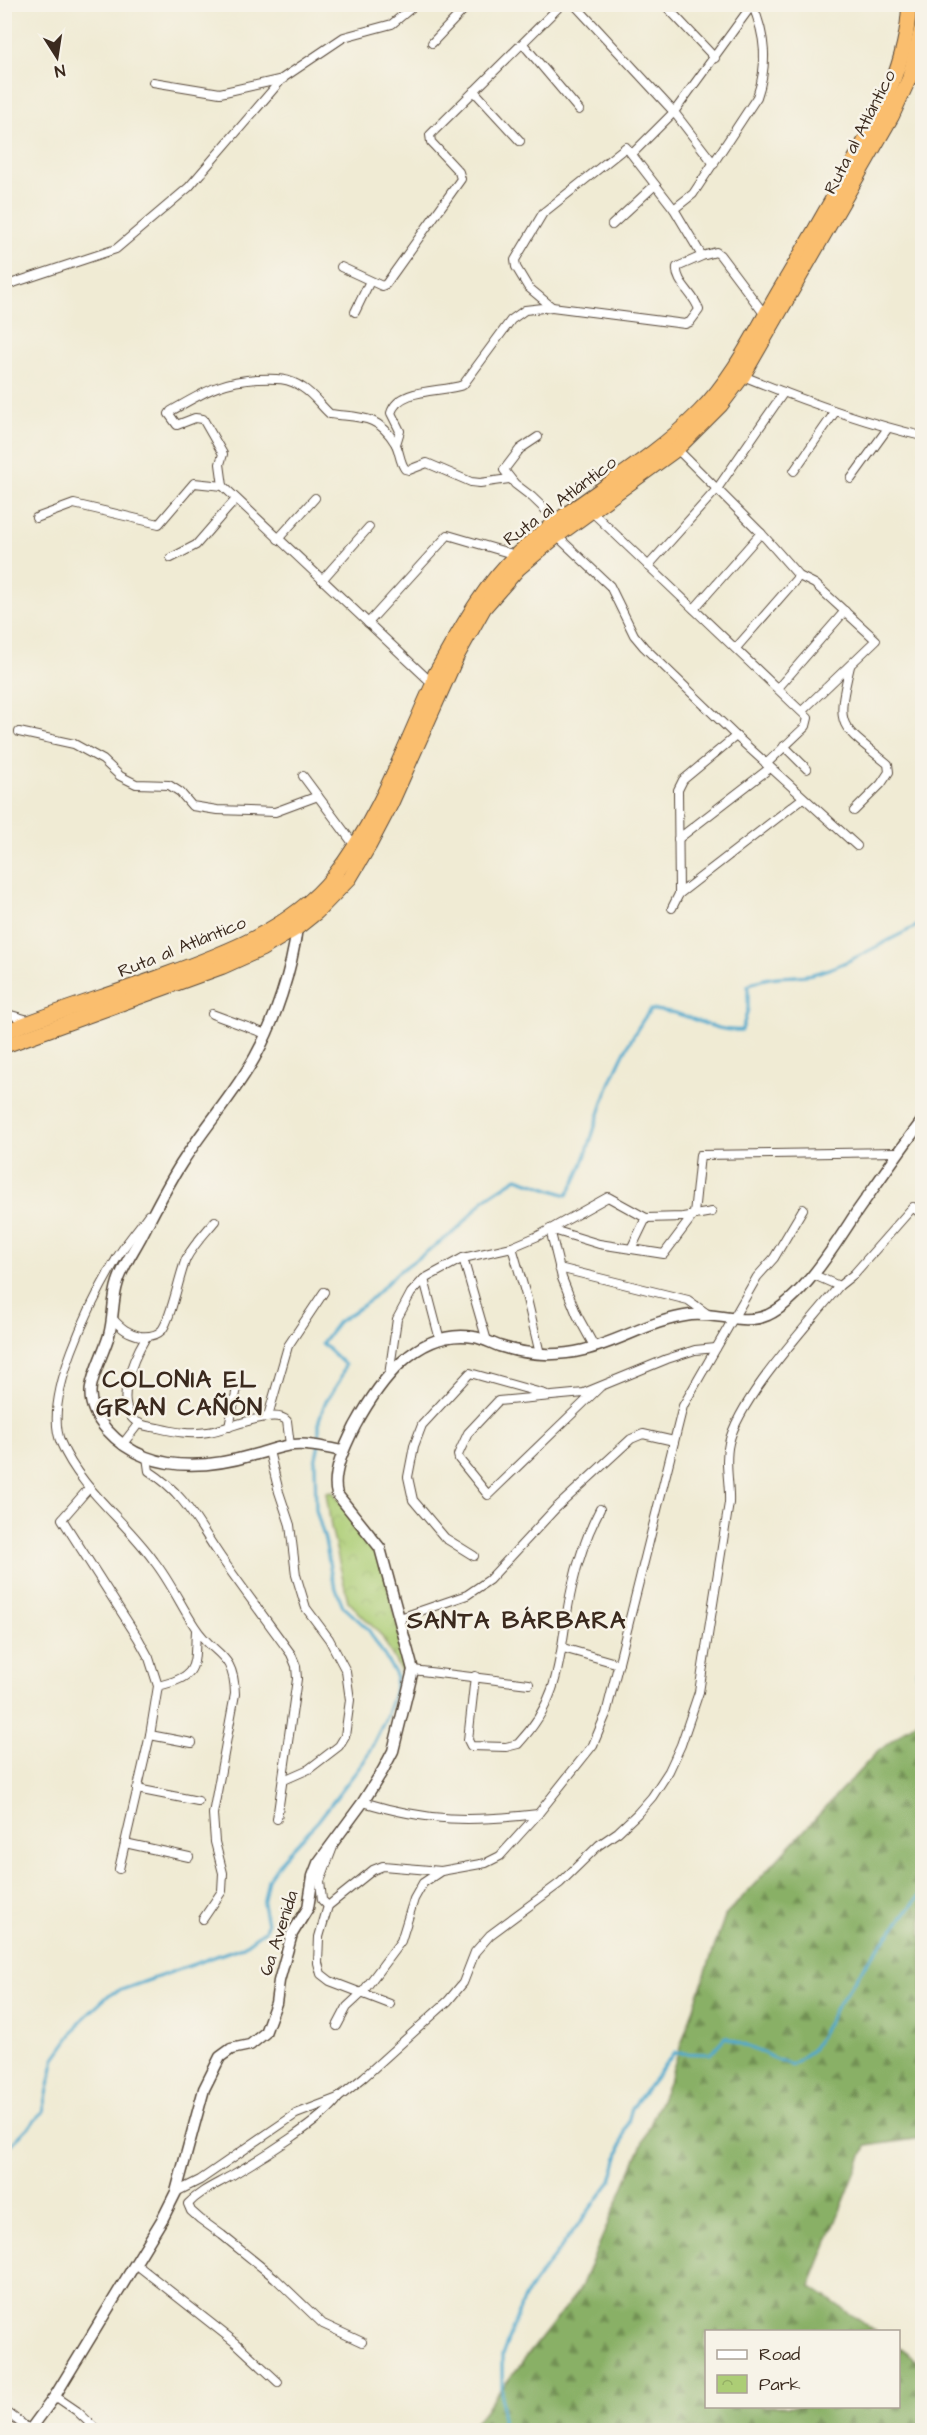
<svg xmlns="http://www.w3.org/2000/svg" width="927" height="2435" viewBox="0 0 927 2435" font-family="'Architects Daughter',sans-serif">
<style>
.forest{fill:url(#forest-firs);stroke:#626d42;stroke-width:1.5}
.park{fill:url(#park-crowns);stroke:#747c4a;stroke-width:1.5}
.lines{fill:none;stroke-linecap:round;stroke-linejoin:round}
.stream{stroke:#4fa9cd;stroke-width:3}
.minor-casing{stroke:#564739;stroke-width:10}
.tertiary-casing{stroke:#564739;stroke-width:13}
.trunk-casing{stroke:#564739;stroke-width:16}
.minor{stroke:#fff;stroke-width:8}
.tertiary{stroke:#fff;stroke-width:10}
.trunk{stroke:#fabe6e;stroke-width:14}
.labels{text-anchor:middle;dominant-baseline:central;stroke-width:5;stroke-linejoin:round;paint-order:stroke}
.street-label{font-size:18px;fill:#3b2a1e;stroke:#f7f3e8}
.district-label{font-size:24px;font-weight:bold;letter-spacing:1.5px;fill:#3b2a1e;stroke:#f7f3e8}
</style>
<defs>
<pattern id="forest-firs" width="22" height="20" patternUnits="userSpaceOnUse" patternTransform="scale(1.5)"><rect width="22" height="20" fill="#89b066"/><path d="M5 1l3.5 6h-7zM16 11l3.5 6h-7z" fill="#718f53"/></pattern>
<pattern id="park-crowns" width="20" height="18" patternUnits="userSpaceOnUse" patternTransform="scale(1.5)"><rect width="20" height="18" fill="#accd75"/><path d="M2 6a3 3 0 1 1 6 0M12 15a3 3 0 1 1 6 0" fill="none" stroke="#95b065"/></pattern>
</defs>
<rect width="100%" height="100%" fill="#f7f3e8"/>
<filter id="ink" filterUnits="userSpaceOnUse"><feTurbulence type="fractalNoise" baseFrequency=".0167" numOctaves="2"/><feDisplacementMap in="SourceGraphic" scale="12" xChannelSelector="R" yChannelSelector="G"/><feConvolveMatrix kernelMatrix="1 2 1 2 8 2 1 2 1" color-interpolation-filters="sRGB"/></filter>
<filter id="wash" filterUnits="userSpaceOnUse"><feTurbulence type="fractalNoise" baseFrequency=".008" numOctaves="4" result="noise"/><feDisplacementMap in="SourceGraphic" scale="24" xChannelSelector="R" yChannelSelector="G"/><feGaussianBlur stdDeviation="1.35" result="paint"/><feColorMatrix in="noise" values="0 0 0 0 0 0 0 0 0 0 0 0 0 0 0 0 0 1.4 0 .05"/><feComposite in="paint" operator="in"/></filter>
<g filter="url(#wash)">
<rect width="100%" height="100%" fill="#f0ebd4"/>
<polygon class="forest" points="922,1717 922,2138 866,2146 810,2286 875,2331 706,2332 706,2406 898,2406 899,2348 922,2365 922,2430 469,2430 580,2289 668,2083 725,1916 876,1753"/>
<polygon class="park" points="332,1491 379,1549 409,1674 404,1677 381,1635 348,1601 331,1527 326,1492"/>
<g class="lines">
<g class="stream">
<polyline points="922,1667 917,1671 921,1716 922,1775"/>
<path d="M4,2152L43,2112L55,2058L82,2020L110,1994L242,1947L265,1930L267,1924L263,1904L268,1879L283,1858L318,1821L365,1760L384,1722L394,1693L396,1675L368,1629L343,1606L332,1579L325,1540L316,1510L315,1462L319,1444V1420L325,1403L340,1380L345,1365L322,1343L338,1322L368,1302L397,1273L457,1230L486,1198L517,1178L567,1195C583,1171 590,1141 599,1114C611,1078 628,1040 650,1010C686,1009 709,1033 742,1030L748,1009V986C767,973 790,979 812,974C848,965 881,943 915,927L922,921"/>
<polyline points="499,2430 502,2428 502,2356 525,2295 611,2181 632,2108 674,2053 710,2054 725,2037 791,2065 812,2050 840,2001 868,1961 921,1894 922,1887"/>
</g>
</g>
</g>
<g filter="url(#ink)">
<g class="lines">
<g class="minor-casing">
<g id="minor">
<polyline points="574,4 674,112 714,164"/>
<polyline points="664,4 715,58"/>
<polyline points="432,43 469,4"/>
<polyline points="523,44 579,110"/>
<polyline points="153,82 220,93 283,79"/>
<polyline points="474,91 520,141"/>
<polyline points="633,153 674,112 752,5"/>
<path d="M674,209L693,194L757,97C768,65 766,36 752,4"/>
<polyline points="612,225 655,185"/>
<path d="M702,256L674,209L626,147L543,213L515,260L516,267L528,287L552,307L685,324L690,322L699,310C695,294 675,283 677,267L702,256L716,252L720,255L765,315"/>
<polyline points="341,267 382,286 386,284 461,179 459,172 431,142 430,135 562,4"/>
<polyline points="4,286 116,249 189,187 283,78 344,37 392,24 416,4"/>
<polyline points="355,312 370,281"/>
<path d="M743,376C802,400 861,422 922,436"/>
<polyline points="538,437 520,449 504,470 515,484 532,497 558,522"/>
<path d="M396,444L400,431L391,413C399,387 441,393 463,385L511,320L525,310L552,307"/>
<polyline points="677,449 761,533 799,576 815,584 876,640 802,711"/>
<polyline points="794,471 835,412"/>
<polyline points="851,479 888,428"/>
<polyline points="591,511 808,718 806,726 766,764"/>
<polyline points="36,518 74,504 159,524 194,483 223,486"/>
<polyline points="557,536 610,586 634,635 644,647 736,736 857,846"/>
<polyline points="278,539 315,498"/>
<polyline points="171,558 196,545 236,499"/>
<polyline points="648,566 717,489 784,392"/>
<polyline points="322,580 369,527"/>
<polyline points="694,609 761,533"/>
<polyline points="368,623 448,535 516,555"/>
<polyline points="736,648 799,576"/>
<path d="M850,666C835,729 839,724 888,764L889,772L881,784L854,811"/>
<path d="M433,684L223,486L220,464L223,454L203,419L195,418L177,425L169,414L171,411C203,393 220,381 258,379C275,378 289,378 303,388C313,394 321,406 330,414C359,418 378,414 395,443C400,451 399,461 405,469L409,470L427,463L471,482L480,483L509,479"/>
<polyline points="778,688 845,611"/>
<polyline points="19,732 74,744 103,760 120,776 136,784 169,785 180,792 192,806 217,810 275,812 318,796"/>
<polyline points="784,746 807,769"/>
<polyline points="303,776 355,846"/>
<polyline points="678,839 770,768"/>
<polyline points="679,894 678,790 683,780 736,736"/>
<polyline points="672,908 679,894 803,798"/>
<polyline points="4,1013 32,1021"/>
<polyline points="212,1014 266,1034"/>
<path d="M148,1215C137,1231 123,1246 114,1263C91,1303 42,1398 61,1443C81,1490 125,1520 154,1561C170,1581 181,1606 195,1627C214,1657 234,1651 235,1694L213,1814L215,1842L223,1873L222,1891L203,1919"/>
<polyline points="512,1247 527,1299 540,1354"/>
<polyline points="631,1249 646,1218"/>
<polyline points="463,1258 487,1341"/>
<polyline points="559,1268 688,1300 709,1315"/>
<polyline points="814,1275 839,1286"/>
<polyline points="424,1279 440,1340"/>
<path d="M113,1319C122,1329 128,1333 140,1336C148,1337 156,1336 162,1330C171,1319 179,1276 186,1259C193,1245 205,1233 215,1221"/>
<path d="M146,1337C134,1357 110,1409 140,1424C145,1426 152,1427 158,1428C175,1432 190,1435 208,1432C226,1430 275,1407 287,1421L290,1445"/>
<polyline points="594,1346 577,1315 562,1278 550,1229 599,1244 664,1254 694,1214 700,1155 898,1152"/>
<polyline points="389,1375 397,1319 411,1293 424,1279 463,1258 512,1247 538,1236 608,1197 646,1218 683,1217 712,1212"/>
<polyline points="600,1387 488,1495 459,1459 458,1455 468,1433 498,1401 584,1393 667,1359 695,1350 716,1348"/>
<polyline points="268,1416 288,1346 324,1292"/>
<polyline points="229,1427 238,1383"/>
<polyline points="122,1445 139,1423"/>
<polyline points="269,1451 279,1492 290,1525 296,1575 306,1608 329,1639 346,1671 350,1700 345,1736 339,1746 309,1769 284,1780"/>
<path d="M147,1457L149,1471C185,1494 196,1521 220,1556C243,1589 267,1621 291,1654L296,1666L297,1679L277,1819"/>
<polyline points="89,1488 62,1519 138,1638 149,1658 158,1686 150,1735 119,1869"/>
<polyline points="474,1556 445,1538 413,1500 408,1477 414,1446 422,1425 470,1373 545,1394"/>
<polyline points="400,1618 467,1595 489,1580 555,1509 631,1439 643,1434 674,1441"/>
<polyline points="563,1648 619,1664"/>
<polyline points="413,1670 529,1684"/>
<path d="M475,1676L468,1740L471,1746L506,1747L518,1744C566,1693 558,1648 572,1587C578,1560 587,1534 600,1509"/>
<path d="M158,1686C199,1676 194,1668 196,1630"/>
<polyline points="150,1735 192,1743"/>
<polyline points="137,1789 198,1801"/>
<path d="M363,1802C429,1822 471,1822 538,1814"/>
<polyline points="125,1843 189,1857"/>
<polyline points="328,1906 322,1900 320,1881 333,1847"/>
<polyline points="390,2004 330,1981 321,1974 318,1963 319,1937 328,1906 373,1870 383,1866 441,1871"/>
<polyline points="337,2026 347,2007 362,1993 401,1941 414,1899 423,1883 441,1871 486,1863 500,1856 538,1814 593,1745 606,1714 683,1406 757,1277 774,1258 803,1209"/>
<path d="M338,2098C325,2119 258,2160 234,2174C218,2184 201,2190 188,2204L191,2211L200,2219L222,2235L275,2278L323,2324L362,2342"/>
<path d="M176,2192L200,2180L296,2114L338,2098L364,2077L448,2001L463,1983L475,1952L490,1935L560,1883L599,1845L618,1832L637,1814L652,1797L669,1771L681,1745L699,1692L729,1503C730,1483 724,1463 729,1443C739,1398 808,1325 839,1286L854,1274L913,1207L922,1215"/>
<polyline points="137,2265 236,2343 278,2382"/>
<polyline points="55,2396 77,2411 97,2430"/>
<polyline points="4,2410 30,2430"/>
</g>
</g>
<g class="tertiary-casing">
<g id="tertiary">
<path d="M297,928C292,969 275,1021 255,1057C235,1093 207,1124 185,1158C168,1183 155,1210 141,1237C133,1252 123,1266 118,1282C112,1299 114,1317 109,1335C104,1352 94,1370 91,1387C86,1418 120,1447 146,1457C180,1470 219,1465 253,1455C266,1452 279,1446 293,1445C309,1443 326,1448 342,1451"/>
<path d="M30,2430L55,2396L163,2218L176,2192L204,2089L220,2057L231,2049L250,2045L265,2033L276,2003L279,1981L292,1934L308,1908L313,1876L318,1863L363,1802L383,1770L393,1751L413,1670L380,1548L337,1494C331,1474 346,1444 355,1426C379,1382 417,1328 474,1337C482,1338 491,1343 499,1346C527,1355 555,1357 584,1350C621,1341 651,1320 691,1315C716,1312 744,1326 768,1315C803,1298 835,1245 856,1213C878,1182 899,1151 922,1121"/>
</g>
</g>
<g class="trunk-casing">
<g id="trunk">
<path d="M4,1032C56,1011 110,995 162,976C223,954 291,929 333,877C378,821 403,749 433,684L435,674C459,632 481,588 517,554C573,502 645,467 699,412C733,378 755,332 779,291C802,253 823,215 845,177C874,124 908,67 909,4"/>
<polyline points="4,1046 222,967 262,949 297,928 317,912 350,878 369,846 391,804 457,656 484,608 518,569 557,536 677,449 721,405 743,376 892,116 909,79 922,27"/>
</g>
</g>
<use href="#minor" class="minor"/>
<use href="#tertiary" class="tertiary"/>
<use href="#trunk" class="trunk"/>
</g>
</g>
<g class="labels">
<g class="street-label">
<text transform="translate(860 132) rotate(-63)">Ruta al Atlántico</text>
<text transform="translate(560 501) rotate(-37)">Ruta al Atlántico</text>
<text transform="translate(182 947) rotate(-22)">Ruta al Atlántico</text>
<text transform="translate(279 1933) rotate(-72)">6a Avenida</text>
</g>
<g class="district-label">
<text x="180" y="1380">COLONIA EL<tspan x="180" dy="28">GRAN CAÑÓN</tspan></text>
<text x="517" y="1621">SANTA BÁRBARA</text>
</g>
</g>
<rect width="927" height="2435" fill="none" stroke="#f7f3e8" stroke-width="24"/>
<rect x="705" y="2330" width="195" height="78" fill="#f7f3e8" stroke="#aca397" stroke-width="1.5"/>
<rect x="717" y="2350" width="30" height="9" fill="#ffffff" stroke="#aca397" stroke-width="1.5"/>
<text x="759" y="2360" font-size="18" fill="#3b2a1e">Road</text>
<rect x="717" y="2375" width="30" height="18" fill="url(#park-crowns)" stroke="#aca397" stroke-width="1.5"/>
<text x="759" y="2390" font-size="18" fill="#3b2a1e">Park</text>
<g transform="translate(57 57) rotate(168)" stroke="#f7f3e8" stroke-width="4.5" paint-order="stroke">
<path d="M0-4.5L10 22L0 15L-10 22Z" fill="#3b2a1e"/>
<text y="-9" font-size="16" font-weight="bold" text-anchor="middle" fill="#3b2a1e">N</text>
</g>
</svg>
